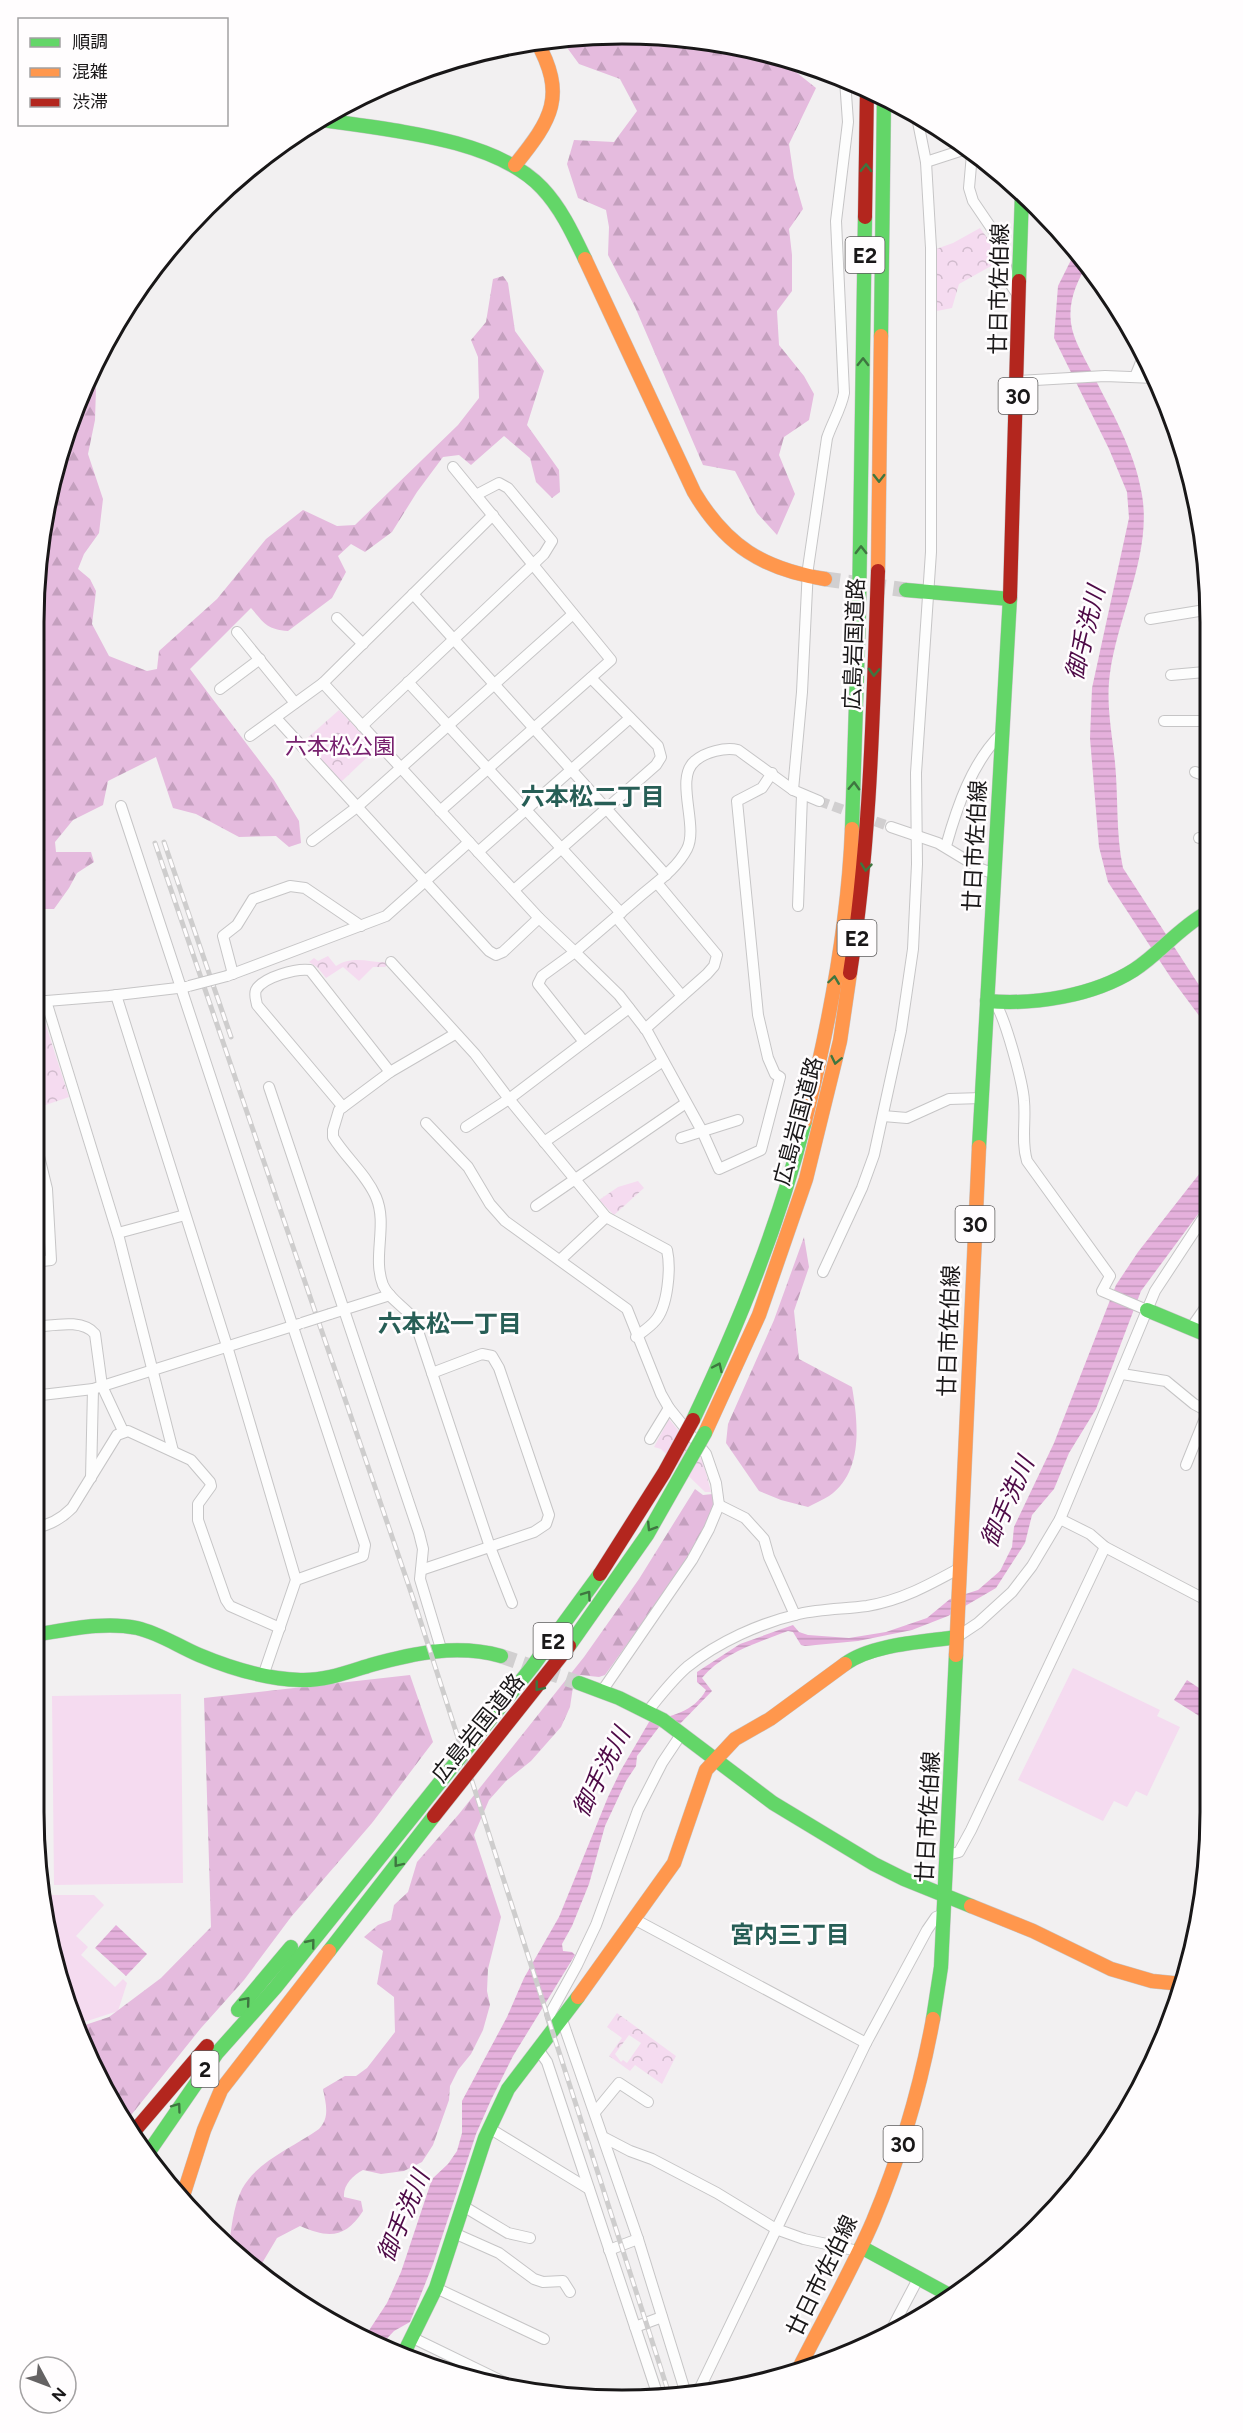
<svg xmlns="http://www.w3.org/2000/svg" width="1243" height="2433" viewBox="0 0 1243 2433" font-family="Figtree,'Noto Sans JP',sans-serif">
<style>
.grass{fill:#f5dbf0}
.forest{fill:url(#forest-firs)}
.park{fill:url(#park-crowns);fill-rule:evenodd}
.water{fill:url(#water-rules)}
.lines{fill:none;stroke-linecap:round;stroke-linejoin:round}
.street-tunnel{stroke:#d1cfd0;stroke-width:10;stroke-dasharray:10 5;stroke-linecap:butt}
.secondary-tunnel{stroke:#d1cfd0;stroke-width:15;stroke-dasharray:15 8;stroke-linecap:butt}
.street-casing{stroke:#c6c5c6;stroke-width:12}
.fast-casing{stroke:#c6c5c6;stroke-width:15}
.slow-casing{stroke:#c6c5c6;stroke-width:15}
.jam-casing{stroke:#c6c5c6;stroke-width:15}
.street{stroke:#fdfdfd;stroke-width:10}
.fast{stroke:#63d668;stroke-width:14}
.slow{stroke:#ff974d;stroke-width:14}
.jam{stroke:#b3261e;stroke-width:14}
.rail-casing{stroke:#cecdcd;stroke-width:5}
.rail{stroke:#fffdfe;stroke-width:3;stroke-dasharray:9;stroke-linecap:butt}
.street-bridge-casing{stroke:#c6c5c6;stroke-width:12;stroke-linecap:butt}
.fast-bridge-casing{stroke:#c6c5c6;stroke-width:15;stroke-linecap:butt}
.jam-bridge-casing{stroke:#c6c5c6;stroke-width:15;stroke-linecap:butt}
.street-bridge{stroke:#fdfdfd;stroke-width:10}
.fast-bridge{stroke:#63d668;stroke-width:14}
.jam-bridge{stroke:#b3261e;stroke-width:14}
.oneway{stroke:#3e7640}
.labels{text-anchor:middle;dominant-baseline:central;stroke-width:5;stroke-linejoin:round;paint-order:stroke}
.shield{fill:#fffdfe;stroke:#5e5c5d;stroke-width:1.5}
.shield-label{font-size:21px;font-weight:bold;fill:#191718}
.street-label{font-size:22px;fill:#191718;stroke:#fffdfe}
.park-label{font-size:22px;fill:#77206e;stroke:#fffdfe}
.water-label{font-size:24px;font-style:italic;fill:#4e0a47;stroke:#fffdfe}
.neighbourhood-label{font-size:24px;font-weight:bold;fill:#275e56;stroke:#fffdfe}
.rim{fill:none;stroke:#191718;stroke-width:3}
</style>
<defs>
<pattern id="forest-firs" width="22" height="20" patternUnits="userSpaceOnUse" patternTransform="scale(1.5)"><rect width="22" height="20" fill="#e5bbde"/><path d="M5 1l3.5 6h-7zM16 11l3.5 6h-7z" fill="#c4a0be"/></pattern>
<pattern id="park-crowns" width="20" height="18" patternUnits="userSpaceOnUse" patternTransform="scale(1.5)"><rect width="20" height="18" fill="#f5dbf0"/><path d="M2 6a3 3 0 1 1 6 0M12 15a3 3 0 1 1 6 0" fill="none" stroke="#d1bbcd"/></pattern>
<pattern id="water-rules" width="6" height="5" patternUnits="userSpaceOnUse" patternTransform="scale(1.5)"><rect width="6" height="5" fill="#e5b0dc"/><path d="M0 2.5h6" fill="none" stroke="#c497bc"/></pattern>
</defs>
<rect width="100%" height="100%" fill="#f2f0f1"/>
<g class="grass">
<polygon points="1073,1668 1160,1710 1157,1716 1180,1727 1147,1796 1136,1791 1127,1807 1114,1801 1103,1821 1018,1780"/>
<polygon points="181,1694 183,1883 54,1885 52,1696"/>
<path d="M39,1877H43L44,1895H94L104,1905L76,1936L88,1947L81,1955L115,1987L123,1979L127,1983L118,2011L75,2025C54,1978 44,1928 39,1877Z"/>
</g>
<g class="forest">
<polygon points="660,34 774,53 800,63 796,72 816,88 789,144 794,178 803,209 789,229 792,255 792,291 777,311 779,345 804,376 814,394 809,420 784,437 779,455 795,494 777,535 757,513 735,471 703,465 635,307 608,255 609,227 606,210 578,198 567,164 574,140 614,142 637,111 620,79 579,64 560,38"/>
<path d="M503,276L508,283L515,331L544,371L527,425L559,470L560,492L552,498L536,482L530,458L504,436L471,465L459,455L443,457L417,492L392,532L365,552L351,544L338,556L346,572L332,598L288,631C266,629 265,624 251,608L190,669L274,780L299,821L301,843L289,847L276,836L239,837L196,814L173,808L156,757L108,781L103,805L73,820L55,842L56,852H91L94,862L77,873L69,888L54,909H34V583L53,469L87,380L96,388L95,420L88,454L103,499L99,533L84,554L78,569L90,579L96,591L92,624L109,656L147,671L157,669L159,651L217,599L266,539L303,510L337,526L355,525L458,425L479,398L478,357L471,340L486,322L493,279Z"/>
<path d="M804,1237L809,1267L794,1311L799,1359L852,1387C858,1422 864,1472 829,1496C823,1500 815,1503 808,1507L781,1500L759,1491L726,1443L728,1424L774,1320Z"/>
<path d="M695,1489L703,1495L713,1494L715,1505L706,1527L689,1558L605,1675L599,1677L580,1675L574,1680L570,1707L561,1727L531,1761L506,1781L489,1800L474,1835L501,1917L488,1969L487,1991L490,2005L483,2030L471,2054L458,2070L450,2086L449,2100L433,2145L422,2162L404,2171L381,2174L363,2170C353,2175 343,2185 344,2197L361,2201L363,2211C345,2239 328,2238 300,2226L277,2238L261,2265L246,2264L229,2249C231,2230 233,2207 242,2189C257,2161 294,2147 319,2129C330,2117 326,2105 323,2089L345,2076H356L367,2068L395,2032L394,1997L377,1984L383,1951L364,1937L378,1925L391,1920L394,1905L408,1892L417,1862L459,1814L584,1657L639,1579Z"/>
<polygon points="410,1675 433,1742 372,1823 291,1917 244,1980 201,2028 124,2124 112,2105 76,2028 109,2017 161,1978 211,1927 204,1698"/>
</g>
<g class="park">
<polygon points="980,228 1001,257 1000,261 959,284 952,308 937,311 936,249 953,243"/>
<polygon points="339,710 376,749 341,782 304,741"/>
<path d="M328,956L336,966C354,954 372,964 391,962L385,967H373L359,981L343,967L326,978L318,968L309,962L314,958L318,961Z"/>
<polygon points="41,1010 69,1097 34,1109 34,1011"/>
<polygon points="638,1181 644,1188 614,1215 599,1200 618,1187"/>
<polygon points="669,1419 703,1461 711,1492 705,1492 661,1449 654,1447"/>
<path d="M617,2013L676,2056L662,2084L635,2065L630,2071L609,2056L622,2038L607,2027ZM629,2035L641,2043L627,2063L623,2060L621,2062L615,2054Z"/>
</g>
<g class="water">
<path d="M1076,250L1088,263C1077,281 1068,301 1071,323C1073,339 1083,355 1090,369C1110,409 1135,450 1142,495C1152,553 1118,615 1110,673C1106,701 1111,727 1114,754C1119,792 1115,830 1123,868L1206,996V1025L1171,978L1108,882L1099,847L1090,738L1092,688L1129,518L1127,492L1109,449L1054,338L1058,286Z"/>
<path d="M1207,1164V1202L1141,1291L1096,1409L1069,1453L1054,1489L1032,1515L1025,1543L996,1588L948,1616L912,1630L858,1641L805,1646L801,1645L793,1632L788,1631C759,1642 722,1653 702,1678L712,1691L674,1730L659,1727L637,1756L636,1766L626,1781L605,1826L589,1884L572,1926L562,1944L563,1951L572,1952L575,1955L513,2056L491,2100L476,2134L433,2264L410,2322L394,2331L380,2346L364,2338L387,2303L401,2272L432,2179L448,2164L457,2151L462,2133V2101L507,2017L524,1978L559,1917L608,1797L621,1770L649,1722C671,1716 694,1712 706,1690L697,1682V1672L740,1644L793,1625L799,1632L808,1635L849,1638L886,1632L927,1618L950,1599L978,1590L1000,1571L1012,1547L1014,1527L1054,1443L1116,1285L1138,1252Z"/>
<polygon points="1187,1680 1208,1694 1207,1721 1174,1700"/>
<polygon points="116,1925 147,1954 126,1976 95,1948"/>
</g>
<g class="lines">
<polyline class="street-tunnel" points="819,801 891,827"/>
<g class="secondary-tunnel">
<polyline points="825,579 906,590"/>
<polyline points="501,1656 579,1683"/>
</g>
<g class="street-casing">
<g id="street">
<polyline points="972,154 969,188 973,201 994,232 1003,251 1009,282 1019,297"/>
<polyline points="926,162 963,150 969,152"/>
<polyline points="1135,377 1143,357"/>
<polyline points="1018,381 1105,376 1155,378"/>
<polyline points="413,594 666,875"/>
<polyline points="337,618 363,644"/>
<polyline points="1150,619 1205,610"/>
<polyline points="237,632 295,703"/>
<polyline points="1171,675 1205,672"/>
<polyline points="408,682 621,913"/>
<polyline points="323,683 469,842"/>
<polyline points="220,689 260,659"/>
<polyline points="276,718 489,951 496,955 503,952 539,918"/>
<polyline points="1164,721 1205,721"/>
<polyline points="362,726 544,554 552,541 508,488 499,483 476,495"/>
<polyline points="250,736 323,683 493,515"/>
<polyline points="1195,772 1206,776"/>
<path d="M793,790L802,692L808,568L827,438C832,423 841,409 844,393L836,221L848,122L845,80"/>
<polyline points="121,806 365,1545 363,1556 296,1580"/>
<polyline points="440,811 611,660 453,467"/>
<polyline points="891,827 938,843 981,869 995,874"/>
<polyline points="1199,838 1206,838"/>
<polyline points="312,841 357,807 573,614"/>
<path d="M946,846C957,807 972,762 1002,733"/>
<polyline points="478,852 630,718"/>
<polyline points="514,890 656,765 661,757 658,746 591,678"/>
<polyline points="798,906 802,795"/>
<polyline points="616,917 682,996"/>
<path d="M391,962L475,1054L509,1099L606,1217L667,1250C671,1268 668,1307 655,1321C650,1327 642,1332 636,1337"/>
<polyline points="233,974 223,936 237,925 253,899 290,886 305,888 361,926"/>
<path d="M227,976L386,916L469,842L539,918L575,952C596,934 617,916 638,898C655,883 676,870 687,849C699,826 674,778 695,761C705,752 725,747 738,750L793,790L819,801"/>
<polyline points="116,995 227,1346 296,1580 264,1673"/>
<polyline points="46,1001 119,1238 173,1451"/>
<polyline points="34,1002 109,996 186,987"/>
<path d="M995,1003C1005,1017 1023,1083 1024,1101C1026,1121 1021,1142 1027,1161L1110,1276L1102,1291L1147,1310"/>
<polyline points="645,1029 707,974 714,966 717,955 657,883"/>
<path d="M455,1034L390,1072L339,1110L333,1130V1137C346,1158 366,1174 376,1197C388,1225 372,1257 383,1285C389,1299 405,1307 414,1319L490,1547L512,1603"/>
<polyline points="584,1042 538,984 542,976 575,952 619,995 647,1031 702,1131 719,1169 761,1150 780,1077 775,1074 768,1058 758,1015 737,801 762,788 772,773"/>
<polyline points="269,1087 419,1533 423,1549 420,1579 442,1652"/>
<path d="M343,1107L257,1005C256,999 254,995 256,990C263,977 297,968 310,970L390,1072"/>
<polyline points="883,1116 907,1118 949,1099 982,1098"/>
<polyline points="426,1123 468,1167 490,1204 505,1221 627,1309 661,1394 669,1408 706,1454 716,1483 719,1505 709,1529 692,1560 602,1691"/>
<polyline points="466,1127 509,1099 629,1008"/>
<polyline points="681,1138 738,1120"/>
<polyline points="544,1142 663,1061"/>
<polyline points="536,1206 686,1103"/>
<polyline points="118,1233 185,1215"/>
<polyline points="560,1260 606,1217"/>
<polyline points="34,1262 51,1260 47,1189 34,1136"/>
<polyline points="823,1272 862,1188 874,1155 901,1031 913,949 917,864 916,773 931,552 931,248 926,162 917,117"/>
<polyline points="330,1314 390,1295"/>
<path d="M33,1327C52,1326 82,1318 95,1334L102,1386L123,1431"/>
<polyline points="1191,1328 1207,1305"/>
<polyline points="1122,1374 1166,1381 1194,1404 1207,1411"/>
<polyline points="33,1396 93,1389 299,1324"/>
<polyline points="650,1439 669,1408"/>
<polyline points="1186,1465 1207,1413"/>
<polyline points="91,1478 93,1389"/>
<polyline points="719,1505 745,1518 764,1539 769,1557 795,1615"/>
<polyline points="1060,1519 1090,1534 1105,1547 1208,1601"/>
<path d="M33,1528C49,1526 61,1519 72,1508L117,1435L128,1431L191,1460L210,1482L211,1486L198,1504V1520L226,1600L230,1606L280,1628"/>
<polyline points="421,1570 534,1532 546,1524 549,1515 499,1368 492,1356 482,1354 432,1373"/>
<polyline points="957,1637 978,1623 1012,1592 1032,1566 1060,1519 1155,1291 1207,1212"/>
<path d="M647,1712C660,1696 672,1680 687,1667C718,1642 760,1623 799,1614C820,1609 845,1609 867,1606C902,1600 929,1585 960,1568"/>
<polyline points="947,1855 959,1852 971,1830 1105,1547"/>
<polyline points="634,1919 866,2043"/>
<polyline points="561,2017 638,2239 686,2394"/>
<polyline points="554,2027 550,2014 577,1965 596,1925 638,1810 662,1763 682,1733"/>
<polyline points="538,2049 547,2062 659,2399"/>
<polyline points="596,2111 619,2083 648,2102"/>
<polyline points="489,2128 589,2189"/>
<polyline points="605,2138 630,2151 652,2159 717,2193 776,2229 804,2239 858,2251"/>
<polyline points="463,2206 508,2233 530,2238"/>
<polyline points="454,2233 499,2253 534,2279 543,2282 563,2281 570,2292"/>
<polyline points="609,2250 638,2239"/>
<polyline points="436,2288 544,2339"/>
<polyline points="635,2327 662,2317"/>
<polyline points="890,2332 919,2277"/>
<polyline points="413,2338 514,2387"/>
<polyline points="698,2392 866,2043 927,1930 936,1917 944,1914"/>
</g>
</g>
<g class="fast-casing">
<g id="fast">
<path d="M317,119C385,130 494,137 542,188C561,208 573,234 585,259"/>
<polyline points="1019,281 1022,193"/>
<polyline points="881,336 884,95"/>
<polyline points="906,590 1010,599"/>
<polyline points="852,829 859,610 865,217"/>
<path d="M987,1001C1035,1005 1093,996 1134,970C1160,953 1179,928 1206,913"/>
<polyline points="979,1147 1010,597"/>
<polyline points="1147,1310 1207,1335"/>
<path d="M693,1420C739,1323 779,1225 805,1121"/>
<path d="M33,1635C67,1630 103,1621 137,1628C159,1633 178,1646 199,1655C230,1668 267,1679 300,1680C325,1681 348,1672 371,1665C414,1653 457,1644 501,1656"/>
<path d="M845,1664C872,1644 924,1642 957,1637"/>
<polyline points="579,1683 619,1698 663,1720 773,1803 874,1864 904,1879 971,1906"/>
<polyline points="329,1951 434,1816"/>
<polyline points="238,2010 291,1947"/>
<polyline points="933,2019 941,1967 956,1655"/>
<polyline points="146,2156 217,2053 275,1988 421,1806"/>
<polyline points="861,2247 953,2297"/>
<polyline points="402,2357 436,2288 485,2138 508,2089 578,1997"/>
</g>
</g>
<g class="slow-casing">
<g id="slow">
<path d="M515,165C552,119 567,96 536,40"/>
<path d="M585,259L694,492C726,546 763,569 825,579"/>
<polyline points="878,571 881,336"/>
<path d="M805,1121C829,1026 848,928 852,829"/>
<polyline points="705,1433 759,1315 806,1179 840,1041 850,973"/>
<polyline points="956,1655 979,1147"/>
<polyline points="971,1906 1033,1931 1111,1969 1152,1981 1182,1984"/>
<polyline points="578,1997 674,1863 706,1770 735,1739 770,1719 845,1664"/>
<polyline points="182,2199 204,2130 221,2090 329,1951"/>
<path d="M797,2372C822,2322 851,2272 873,2221C901,2154 920,2090 933,2019"/>
</g>
</g>
<g class="jam-casing">
<g id="jam">
<polyline points="865,217 867,88"/>
<polyline points="1010,597 1019,281"/>
<path d="M850,973C871,839 873,707 878,571"/>
<polyline points="131,2135 207,2046"/>
</g>
</g>
<use href="#street" class="street"/>
<use href="#fast" class="fast"/>
<use href="#slow" class="slow"/>
<use href="#jam" class="jam"/>
<g class="rail-casing">
<g id="rail">
<polyline points="164,842 231,1037"/>
<polyline points="155,843 415,1604 670,2397"/>
</g>
</g>
<use href="#rail" class="rail"/>
<g class="street-bridge-casing">
<g id="street-bridge">
<polyline points="189,986 227,976"/>
<polyline points="302,1323 330,1314"/>
</g>
</g>
<g class="fast-bridge-casing">
<g id="fast-bridge">
<polyline points="569,1646 647,1535 705,1433"/>
<polyline points="421,1806 532,1667 600,1574"/>
</g>
</g>
<g class="jam-bridge-casing">
<g id="jam-bridge">
<polyline points="600,1574 664,1473 693,1420"/>
<polyline points="434,1816 569,1646"/>
</g>
</g>
<use href="#street-bridge" class="street-bridge"/>
<use href="#fast-bridge" class="fast-bridge"/>
<use href="#jam-bridge" class="jam-bridge"/>
</g>
<defs><path id="oneway-chevron" d="M-2-3.5L2.5 0L-2 3.5" fill="none" stroke-width="1.6" stroke-linecap="round" stroke-linejoin="round" transform="scale(1.5)"/></defs>
<g class="oneway">
<use href="#oneway-chevron" transform="translate(866 168) rotate(-89)"/>
<use href="#oneway-chevron" transform="translate(863 362) rotate(-89)"/>
<use href="#oneway-chevron" transform="translate(879 478) rotate(90)"/>
<use href="#oneway-chevron" transform="translate(861 550) rotate(-90)"/>
<use href="#oneway-chevron" transform="translate(874 672) rotate(92)"/>
<use href="#oneway-chevron" transform="translate(854 786) rotate(-88)"/>
<use href="#oneway-chevron" transform="translate(866 867) rotate(96)"/>
<use href="#oneway-chevron" transform="translate(834 980) rotate(-82)"/>
<use href="#oneway-chevron" transform="translate(836 1060) rotate(102)"/>
<use href="#oneway-chevron" transform="translate(718 1367) rotate(-65)"/>
<use href="#oneway-chevron" transform="translate(651 1527) rotate(122)"/>
<use href="#oneway-chevron" transform="translate(587 1595) rotate(-55)"/>
<use href="#oneway-chevron" transform="translate(539 1687) rotate(129)"/>
<use href="#oneway-chevron" transform="translate(398 1863) rotate(128)"/>
<use href="#oneway-chevron" transform="translate(311 1943) rotate(-51)"/>
<use href="#oneway-chevron" transform="translate(246 2001) rotate(-50)"/>
<use href="#oneway-chevron" transform="translate(177 2107) rotate(-54)"/>
</g>
<g class="labels">
<g class="shield">
<rect x="845.5" y="237" width="39" height="36" rx="4.5"/>
<rect x="998.5" y="378" width="39" height="36" rx="4.5"/>
<rect x="837.5" y="920" width="39" height="36" rx="4.5"/>
<rect x="955.5" y="1206" width="39" height="36" rx="4.5"/>
<rect x="533.5" y="1623" width="39" height="36" rx="4.5"/>
<rect x="191.5" y="2051" width="27" height="36" rx="4.5"/>
<rect x="883.5" y="2126" width="39" height="36" rx="4.5"/>
</g>
<g class="shield-label">
<text x="865" y="255">E2</text>
<text x="1018" y="396">30</text>
<text x="857" y="938">E2</text>
<text x="975" y="1224">30</text>
<text x="553" y="1641">E2</text>
<text x="205" y="2069">2</text>
<text x="903" y="2144">30</text>
</g>
<g class="street-label">
<text transform="translate(999 289) rotate(-89)">廿日市佐伯線</text>
<text transform="translate(854 644) rotate(-88)">広島岩国道路</text>
<text transform="translate(975 846) rotate(-87)">廿日市佐伯線</text>
<text transform="translate(798 1121) rotate(-75)">広島岩国道路</text>
<text transform="translate(949 1331) rotate(-88)">廿日市佐伯線</text>
<text transform="translate(478 1728) rotate(-51)">広島岩国道路</text>
<text transform="translate(928 1817) rotate(-87)">廿日市佐伯線</text>
<text transform="translate(822 2276) rotate(-64)">廿日市佐伯線</text>
</g>
<g class="park-label">
<text x="340" y="746">六本松公園</text>
</g>
<g class="water-label">
<text transform="translate(1085 633) rotate(-76)">御手洗川</text>
<text transform="translate(1007 1502) rotate(-66)">御手洗川</text>
<text transform="translate(601 1772) rotate(-63)">御手洗川</text>
<text transform="translate(403 2216) rotate(-67)">御手洗川</text>
</g>
<g class="neighbourhood-label">
<text x="593" y="796">六本松二丁目</text>
<text x="450" y="1323">六本松一丁目</text>
<text x="790" y="1934">宮内三丁目</text>
</g>
</g>
<path d="M0 0H1243V2433H0ZM622 44H622A578 578 0 0 1 1200 622V1812A578 578 0 0 1 622 2390H622A578 578 0 0 1 44 1812V622A578 578 0 0 1 622 44Z" fill="#fffdfe" fill-rule="evenodd"/>
<path class="rim" d="M622 44H622A578 578 0 0 1 1200 622V1812A578 578 0 0 1 622 2390H622A578 578 0 0 1 44 1812V622A578 578 0 0 1 622 44Z"/>
<rect x="18" y="18" width="210" height="108" fill="#fffdfe" stroke="#a3a1a2" stroke-width="1.5"/>
<rect x="30" y="38" width="30" height="9" fill="#63d668" stroke="#a3a1a2" stroke-width="1.5"/>
<text x="72" y="48" font-size="18" fill="#191718">順調</text>
<rect x="30" y="68" width="30" height="9" fill="#ff974d" stroke="#a3a1a2" stroke-width="1.5"/>
<text x="72" y="78" font-size="18" fill="#191718">混雑</text>
<rect x="30" y="98" width="30" height="9" fill="#b3261e" stroke="#a3a1a2" stroke-width="1.5"/>
<text x="72" y="108" font-size="18" fill="#191718">渋滞</text>
<g transform="translate(48 2385) rotate(131)"><circle r="28" fill="#fffdfe" stroke="#a3a1a2" stroke-width="1.5"/>
<path d="M0-4.5L10 22L0 15L-10 22Z" fill="#656364"/>
<text y="-9" font-size="16" font-weight="bold" text-anchor="middle" fill="#191718">N</text>
</g>
</svg>
